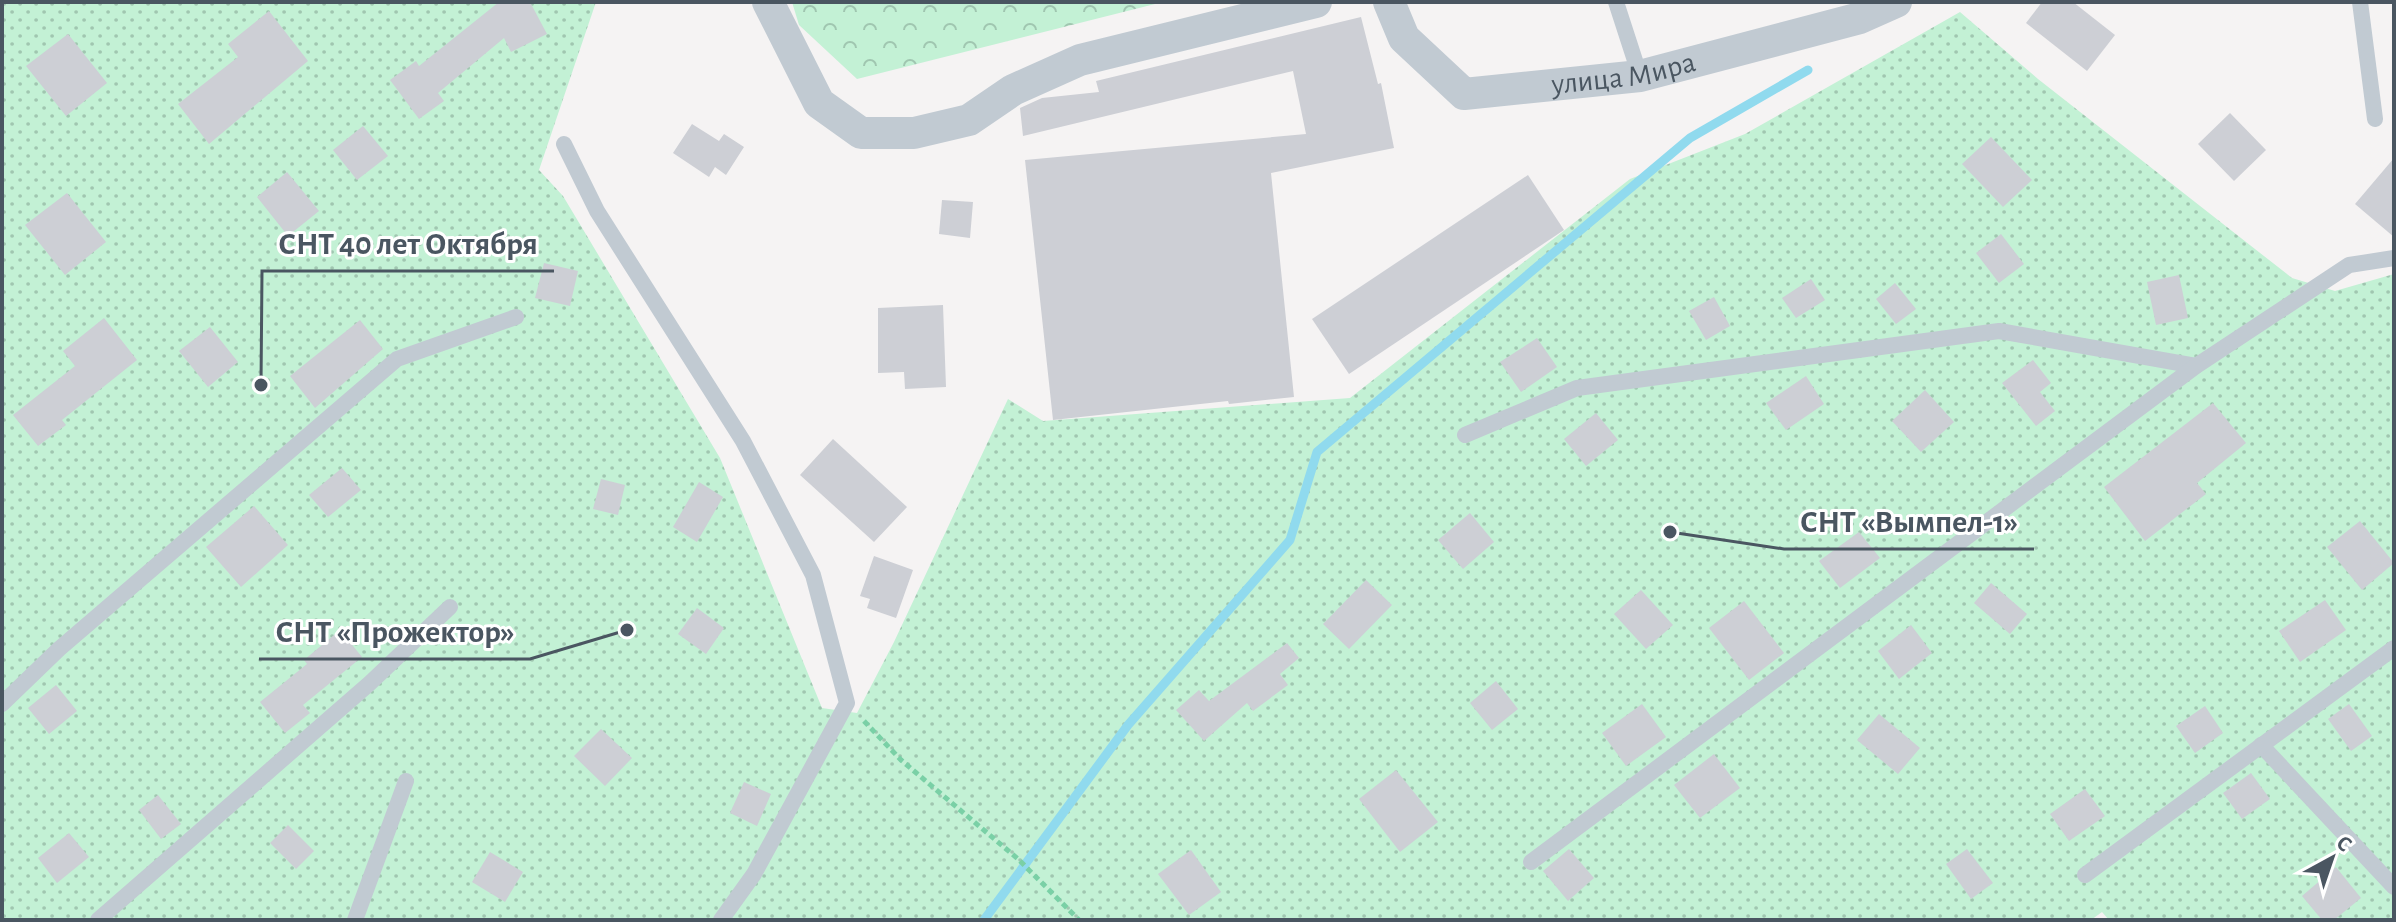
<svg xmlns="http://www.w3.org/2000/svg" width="2396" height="922" viewBox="0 0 2396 922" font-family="'Alegreya Sans',sans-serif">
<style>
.grass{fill:url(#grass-dots)}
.forest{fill:url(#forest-crowns)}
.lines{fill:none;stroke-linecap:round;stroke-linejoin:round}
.stream{stroke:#90daee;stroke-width:9}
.building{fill:#cdcfd5}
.path{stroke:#7ad0a6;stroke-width:5;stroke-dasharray:6 4;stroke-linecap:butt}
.lane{stroke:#c1cad2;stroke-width:16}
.street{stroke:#c1cad2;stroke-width:32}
.labels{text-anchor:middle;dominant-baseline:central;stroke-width:6;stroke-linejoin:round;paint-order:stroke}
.street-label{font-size:30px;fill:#4a5661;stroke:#fff}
.leader{fill:none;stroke:#4a5661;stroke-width:3}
.callout-dot{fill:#4a5661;stroke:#fff;stroke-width:3}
.callout-label{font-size:32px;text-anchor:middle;font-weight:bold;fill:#4a5661;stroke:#fff;stroke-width:6;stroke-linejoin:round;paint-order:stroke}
</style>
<defs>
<pattern id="grass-dots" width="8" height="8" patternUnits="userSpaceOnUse" patternTransform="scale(2)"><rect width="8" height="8" fill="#c3f1d5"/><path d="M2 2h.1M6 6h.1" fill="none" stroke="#a0c6b0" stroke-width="1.8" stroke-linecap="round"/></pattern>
<pattern id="forest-crowns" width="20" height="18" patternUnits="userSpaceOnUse" patternTransform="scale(2)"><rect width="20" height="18" fill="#c3f1d5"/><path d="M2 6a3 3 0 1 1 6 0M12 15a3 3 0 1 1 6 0" fill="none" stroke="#a0c6b0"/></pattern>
</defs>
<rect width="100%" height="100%" fill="#f5f3f3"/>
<polygon class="grass" points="2,2 596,2 539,170 563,196 720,458 822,708 857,713 894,642 1008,399 1043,421 1350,398 1630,179 1745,134 1960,12 2038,79 2292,278 2335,291 2394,274 2394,920 2109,920 2102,912 2091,920 2,920"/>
<polygon class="forest" points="792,2 1163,2 857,79 799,25"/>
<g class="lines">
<polyline class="stream" points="984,920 1128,725 1290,540 1317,452 1690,138 1808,70"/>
</g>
<g class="building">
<polygon points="499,2 530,2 547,34 511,52 504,38 438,93 444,101 419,119 390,80 416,61 419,66"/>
<polygon points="2042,2 2073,2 2115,35 2087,71 2026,23"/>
<polygon points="269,11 308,61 209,144 178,104 238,57 228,44"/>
<polygon points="1361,17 1378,84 1381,83 1394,148 1271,173 1294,397 1229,404 1228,401 1053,420 1025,160 1306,134 1293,71 1023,136 1020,108 1042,98 1099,92 1096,81"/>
<polygon points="68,34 107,83 66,116 26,66"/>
<polygon points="2230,113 2266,150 2234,181 2198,144"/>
<polygon points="692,124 719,141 724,134 744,147 726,175 715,167 709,177 673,153"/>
<polygon points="363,126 388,156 357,180 333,150"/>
<polygon points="1991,137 2032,180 2003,207 1962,164"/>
<polygon points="2394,158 2394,237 2355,204"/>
<polygon points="287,172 319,211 288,236 257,197"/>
<polygon points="1528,175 1564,230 1349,374 1312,319"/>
<polygon points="67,193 106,242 65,275 25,225"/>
<polygon points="942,200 973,202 970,238 939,234"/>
<polygon points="2001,234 2024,264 1999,283 1976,253"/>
<polygon points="544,263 578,271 570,306 535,298"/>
<polygon points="2179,275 2188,318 2156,325 2147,282"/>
<polygon points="1811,279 1825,300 1796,318 1782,298"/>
<polygon points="1895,283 1916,309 1896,324 1876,299"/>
<polygon points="1714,297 1730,326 1706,340 1689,311"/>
<polygon points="943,305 946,387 905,389 904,372 878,373 878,308"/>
<polygon points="104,318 137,360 62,420 66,425 38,446 13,415 75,366 63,351"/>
<polygon points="360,320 383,349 315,408 290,376"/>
<polygon points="210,327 238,362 208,387 179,351"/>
<polygon points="1537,338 1557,367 1521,392 1500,362"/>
<polygon points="2033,360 2051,383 2040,392 2055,411 2036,426 2002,383"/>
<polygon points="1806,376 1824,404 1786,430 1766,403"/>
<polygon points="1925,390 1954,422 1921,452 1892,421"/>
<polygon points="2213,403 2246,443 2197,483 2206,494 2145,541 2104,487"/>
<polygon points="1596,413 1618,440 1586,466 1564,439"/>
<polygon points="833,439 907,507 874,542 800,475"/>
<polygon points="342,468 361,490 328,517 309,495"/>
<polygon points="601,479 625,485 618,515 593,509"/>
<polygon points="699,482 723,497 697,542 673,527"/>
<polygon points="254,506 288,545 241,587 206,547"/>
<polygon points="1470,513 1494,542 1463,569 1438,540"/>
<polygon points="2360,521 2394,563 2362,590 2327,547"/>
<polygon points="1859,532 1880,558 1840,588 1819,561"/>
<polygon points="874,556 913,570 896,618 867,608 870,599 860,596"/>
<polygon points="1366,580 1392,605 1349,649 1323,624"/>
<polygon points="1991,583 2027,614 2010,634 1974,603"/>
<polygon points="1641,590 1673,625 1646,649 1614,614"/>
<polygon points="2325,600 2346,630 2300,662 2279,631"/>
<polygon points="1744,601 1784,653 1749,680 1709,628"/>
<polygon points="697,608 724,628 706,654 678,634"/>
<polygon points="1911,625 1932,653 1899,679 1878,651"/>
<polygon points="340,630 362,657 303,705 310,713 285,733 260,702 307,664 304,660"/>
<polygon points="1287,643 1299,658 1280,674 1288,685 1253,711 1247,703 1204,741 1176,710 1199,690 1209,701"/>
<polygon points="1496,681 1518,709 1492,730 1470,703"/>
<polygon points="56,685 77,711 49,734 28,708"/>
<polygon points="1642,704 1666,737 1626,766 1602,733"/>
<polygon points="2349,704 2372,736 2351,751 2328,719"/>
<polygon points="2205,706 2223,733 2195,753 2176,726"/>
<polygon points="1879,714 1920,748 1898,774 1857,740"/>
<polygon points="601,729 632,758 605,786 574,756"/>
<polygon points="1714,754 1740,788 1700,818 1674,785"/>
<polygon points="1396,770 1438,822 1400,852 1359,799"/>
<polygon points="2251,773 2270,799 2242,819 2223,793"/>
<polygon points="744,782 771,794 757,826 730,813"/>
<polygon points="2085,789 2105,816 2069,841 2050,814"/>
<polygon points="158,795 181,824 161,839 139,810"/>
<polygon points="288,825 314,851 296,869 270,843"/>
<polygon points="69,833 89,857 57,883 38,858"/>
<polygon points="1569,849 1594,878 1568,901 1543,871"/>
<polygon points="1967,849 1993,883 1971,899 1946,864"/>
<polygon points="1191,850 1221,892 1189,915 1158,874"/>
<polygon points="490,852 523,872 505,902 472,882"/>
<polygon points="2336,867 2361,898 2334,920 2322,920 2302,896"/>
</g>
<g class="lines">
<polyline class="path" points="864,721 901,760 1018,859 1079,920"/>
<g class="lane">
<polyline points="1616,2 1640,76"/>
<polyline points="2360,2 2375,119"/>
<polyline points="564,144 597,211 743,441 813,575 847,703 754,874 721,920"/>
<polyline points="1465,435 1577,388 1999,331 2196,366"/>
<polyline points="2,704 59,649 397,359 516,317"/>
<polyline points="2261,745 2394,887"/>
<polyline points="1531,862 2196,366 2349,265 2394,258"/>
<polyline points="2085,875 2394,648"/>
<polyline points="98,920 370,683 450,607"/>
<polyline points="355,920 406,781"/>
</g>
<g class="street">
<polyline points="768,2 819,103 861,133 914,133 969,120 1013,90 1080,60 1316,2"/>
<path id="s1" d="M1389,2L1404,38L1464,94L1640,76L1860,18L1896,2"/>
</g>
</g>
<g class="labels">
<g class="street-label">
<text stroke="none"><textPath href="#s1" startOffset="282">улица Мира</textPath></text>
</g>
</g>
<path class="leader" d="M261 385L262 271H554M1670 532L1784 549H2034M627 630L530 659H259"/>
<g class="callout-dot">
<circle cx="261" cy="385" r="8"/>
<circle cx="1670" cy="532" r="8"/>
<circle cx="627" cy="630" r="8"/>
</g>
<g class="callout-label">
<text x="408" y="254">СНТ 40 лет Октября</text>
<text x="1909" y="532">СНТ «Вымпел-1»</text>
<text x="395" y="642">СНТ «Прожектор»</text>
</g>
<rect width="2396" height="922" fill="none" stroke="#4a5661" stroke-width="8"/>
<g transform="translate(2332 858) rotate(40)" stroke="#ffffff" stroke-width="6" paint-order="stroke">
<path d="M0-6L14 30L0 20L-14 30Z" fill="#4a5661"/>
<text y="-12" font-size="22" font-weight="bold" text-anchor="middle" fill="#4a5661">С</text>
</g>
</svg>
